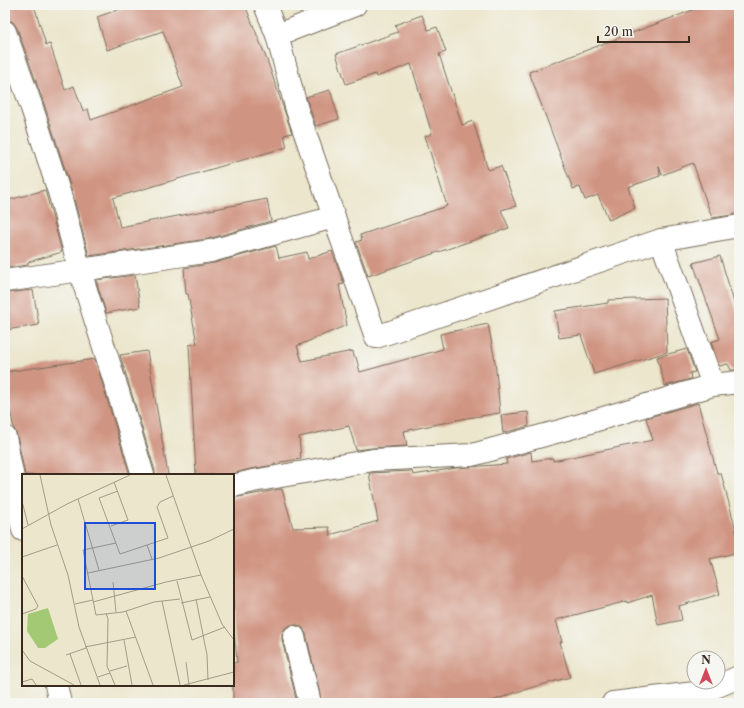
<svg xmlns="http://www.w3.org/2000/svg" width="744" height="708" viewBox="0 0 744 708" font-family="'Libre Caslon Text',serif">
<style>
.building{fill:#d09482}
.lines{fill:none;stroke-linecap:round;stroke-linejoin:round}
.minor-casing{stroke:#796c5b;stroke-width:24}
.minor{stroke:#fff;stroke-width:22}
.inset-road{fill:none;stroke:#a59b86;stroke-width:1}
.view{fill:#1d4ed8;fill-opacity:0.15;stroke:#1d4ed8;stroke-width:2}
.inset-edge{fill:none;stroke:#3b2a1e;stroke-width:2}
</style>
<rect width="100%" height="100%" fill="#f6f6f2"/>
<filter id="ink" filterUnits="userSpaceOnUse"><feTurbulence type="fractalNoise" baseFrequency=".025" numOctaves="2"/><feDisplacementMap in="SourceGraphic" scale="8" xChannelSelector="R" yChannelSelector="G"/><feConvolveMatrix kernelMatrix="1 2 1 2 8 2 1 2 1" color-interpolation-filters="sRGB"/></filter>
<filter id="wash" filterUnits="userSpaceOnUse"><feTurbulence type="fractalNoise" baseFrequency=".012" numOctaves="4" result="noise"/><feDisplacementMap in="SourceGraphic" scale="16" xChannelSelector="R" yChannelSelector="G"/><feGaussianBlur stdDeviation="0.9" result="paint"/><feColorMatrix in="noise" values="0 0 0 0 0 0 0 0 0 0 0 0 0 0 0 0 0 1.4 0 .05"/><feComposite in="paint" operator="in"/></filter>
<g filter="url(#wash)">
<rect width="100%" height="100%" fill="#ebe6cc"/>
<g id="blocks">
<g class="building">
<polygon points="5,5 34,5 46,45 50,44 65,90 74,86 83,111 88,109 91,120 183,87 163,31 107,50 97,17 132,5 245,5 267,60 292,133 284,135 287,147 113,198 120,227 267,199 271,221 208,239 89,256 72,191 44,104 17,28 13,22 8,20 5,20"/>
<polygon points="706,5 739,5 739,212 732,215 712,218 693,163 662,175 659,166 660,176 628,187 635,208 609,220 598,195 585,200 580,187 573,189 529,72"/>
<polygon points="422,15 428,30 437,27 446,52 439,54 462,125 473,121 488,170 501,166 516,206 501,210 509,228 368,276 356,242 362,240 360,235 447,206 425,136 432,134 411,64 376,77 375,74 346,84 336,54 398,32 395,25"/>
<polygon points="330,90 339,119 316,126 306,97"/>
<polygon points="45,190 62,252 28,262 28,265 5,268 5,201"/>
<polygon points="276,246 279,258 307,252 308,259 332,251 344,284 339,285 347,325 297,346 302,361 353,351 354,357 356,357 360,372 443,349 440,334 488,324 495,361 500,413 467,418 404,431 407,446 372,448 356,450 349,426 299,437 301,459 274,463 275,465 250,469 228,475 196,475 189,345 197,344 188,294 186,294 184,268 214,263"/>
<polygon points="720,256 739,319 739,370 731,370 728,364 719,366 711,342 720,339 693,263"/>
<polygon points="135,275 140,307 106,313 96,280"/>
<polygon points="33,290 39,325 5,330 5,293"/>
<polygon points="665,298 667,352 594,374 581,335 559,338 555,311 608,303 608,300"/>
<polygon points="687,349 695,372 690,373 691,379 665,386 657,357"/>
<polygon points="147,351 168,475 155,475 155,471 120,355"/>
<polygon points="95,359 130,475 25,475 17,435 14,429 5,384 5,372"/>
<polygon points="698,403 717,473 721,473 739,542 739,552 710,559 720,594 679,606 682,620 658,625 652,595 627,603 627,601 556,620 562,642 560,642 570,677 523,690 486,703 322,703 306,634 303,628 297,625 291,625 285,628 282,634 282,640 297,703 233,703 233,663 237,662 233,619 233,498 282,489 293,528 329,527 330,535 378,521 369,473 412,471 413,475 456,468 507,464 506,459 531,452 532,461 553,458 553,461 653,440 646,418"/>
<polygon points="528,412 529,426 503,433 501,415"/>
</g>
</g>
</g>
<g filter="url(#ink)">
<use href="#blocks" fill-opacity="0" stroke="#796c5b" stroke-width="1"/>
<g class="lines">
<g class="minor-casing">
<g id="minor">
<polyline points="265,5 277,35 297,110 353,272 376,337 661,240 739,226"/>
<polyline points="5,32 32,108 60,195 80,271 119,395 143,475"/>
<polyline points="277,35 355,5"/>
<polyline points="661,240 713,385"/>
<polyline points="5,281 211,251 334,217"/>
<polyline points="5,437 23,530"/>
<polyline points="233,486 253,481 373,460 472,455 567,429 713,385 739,382"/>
<polyline points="294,637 310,703"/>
<polyline points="56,685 60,703"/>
<polyline points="613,703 703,692 739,677"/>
</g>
</g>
<use href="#minor" class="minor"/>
</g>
</g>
<g transform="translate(22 474)">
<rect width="212" height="212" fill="#ebe6cc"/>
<path d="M26,134L36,165L23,174H16L5,157L6,140Z" fill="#a4c974"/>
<path class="inset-road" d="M18,1L29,51L46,101L57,153L78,211M144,1L179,101L200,150L212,166M96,17L77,24L98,80L146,64L135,33L138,28L151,22M56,25L77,96M0,27L6,51M89,52L106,46L92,8M0,55L45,30L108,1M94,69L61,76L74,141L101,138L132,128L158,125M125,71L130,85M0,83L35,71M66,99L137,84L187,67L212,55M0,102L16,132L14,135L0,140M155,107L170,166L203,153M91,108L94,138M174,125L185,181L186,206M140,127L158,211M71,128L144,108L179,101M159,129L188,123M53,130L71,126M104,137L131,211M84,139L86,145L85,192L93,211M102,166L110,211M63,173L114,163M0,176L8,187L52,211M48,180L59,211M44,181L64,174M164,188L167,211M88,197L105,192M76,203L88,199M0,208L10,205L14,211M162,211L212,198"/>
<path class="view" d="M63,49H133V115H63Z"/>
<rect width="212" height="212" class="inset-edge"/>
</g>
<rect width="744" height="708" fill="none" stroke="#f6f6f2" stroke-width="20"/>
<g transform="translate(706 670)"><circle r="19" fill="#f6f6f2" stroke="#aba49d"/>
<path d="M0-3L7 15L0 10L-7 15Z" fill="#d1495b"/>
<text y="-6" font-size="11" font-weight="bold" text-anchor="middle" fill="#3b2a1e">N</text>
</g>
<path d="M598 36v6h91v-6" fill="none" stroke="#3b2a1e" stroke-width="2"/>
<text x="604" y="36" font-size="12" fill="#3b2a1e" stroke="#f6f6f2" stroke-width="3" paint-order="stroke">20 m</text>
</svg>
